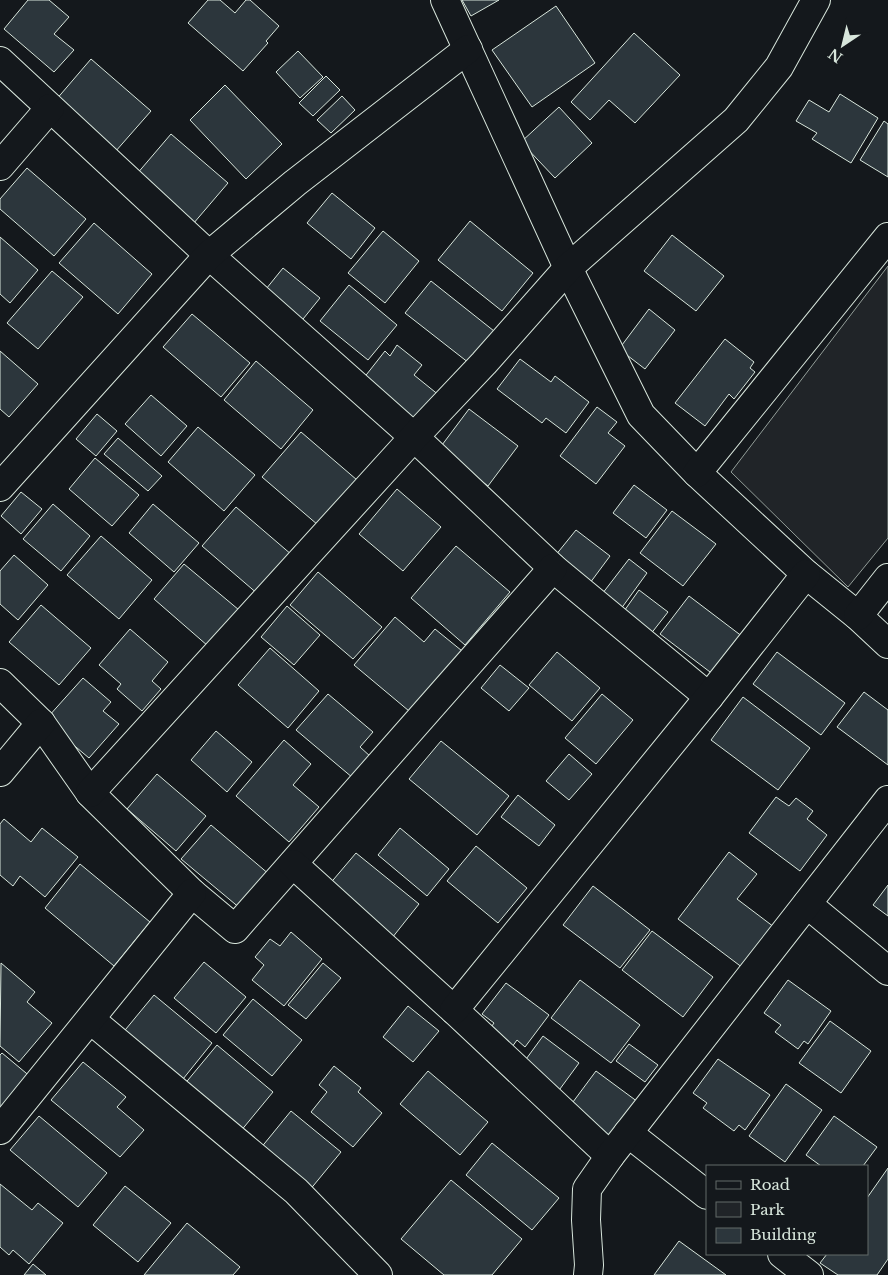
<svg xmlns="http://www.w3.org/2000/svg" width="888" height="1275" viewBox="0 0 888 1275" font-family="'Libre Baskerville',serif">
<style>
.green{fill:#202428;stroke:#939e99}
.building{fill:#2c363c;stroke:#d8e6dc}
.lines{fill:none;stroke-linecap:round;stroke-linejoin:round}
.street-casing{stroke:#d8e6dc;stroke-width:30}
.street{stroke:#14181c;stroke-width:28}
</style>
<rect width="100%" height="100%" fill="#14181c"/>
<polygon class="green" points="888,266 888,538 848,587 731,472"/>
<g class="building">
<polygon points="28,0 49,0 69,17 54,34 74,50 54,72 4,29"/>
<polygon points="208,0 220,0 235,13 246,0 250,0 279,26 266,41 268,43 243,71 188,23"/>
<polygon points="462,0 499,0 471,16"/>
<polygon points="556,6 595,63 532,107 492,50"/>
<polygon points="634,33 680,75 635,123 609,100 590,120 571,102"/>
<polygon points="298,51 323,77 300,98 276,72"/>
<polygon points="91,59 151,111 115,152 55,101"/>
<polygon points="326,76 340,90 313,116 299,103"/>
<polygon points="225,85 282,144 246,179 190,120"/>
<polygon points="840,94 878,118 851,163 812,139 817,133 796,121 809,100 829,112"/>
<polygon points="342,96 355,110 331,133 317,120"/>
<polygon points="559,107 592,143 555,178 521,142"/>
<polygon points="884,121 888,124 888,177 860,160"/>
<polygon points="171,134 228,183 193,224 136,175"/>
<polygon points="27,168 86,219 54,256 0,209 0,199"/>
<polygon points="332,193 375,228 351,259 307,223"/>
<polygon points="470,221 533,273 502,311 438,260"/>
<polygon points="94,223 152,274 118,314 59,263"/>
<polygon points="383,231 419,261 385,303 348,273"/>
<polygon points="672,235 724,276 696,311 644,271"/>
<polygon points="0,237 38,270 10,303 0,294"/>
<polygon points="283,268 320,298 299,324 262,294"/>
<polygon points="52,271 83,297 38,349 7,323"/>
<polygon points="431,281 494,331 469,363 405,313"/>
<polygon points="349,285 397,325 368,360 320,321"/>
<polygon points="649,309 675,330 645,369 619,349"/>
<polygon points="192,314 250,363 221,397 163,347"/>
<polygon points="725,339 754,362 750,368 755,372 734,399 729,394 705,426 675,403"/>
<polygon points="397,345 422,365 414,375 440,396 418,424 363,379 385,351 390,356"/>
<polygon points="0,351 38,384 9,417 0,409"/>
<polygon points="520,359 551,382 555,376 589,402 566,433 546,418 542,423 497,389"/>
<polygon points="256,361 313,410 281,449 224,400"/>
<polygon points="151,395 187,426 161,456 125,424"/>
<polygon points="597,407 617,422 608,433 625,446 596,484 560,456"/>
<polygon points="469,409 518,446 488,486 439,449"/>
<polygon points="97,414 117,431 96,456 76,439"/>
<polygon points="198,427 255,475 224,511 168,462"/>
<polygon points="301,432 357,480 318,525 262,477"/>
<polygon points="118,438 162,476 148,491 104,454"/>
<polygon points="95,458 139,495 112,526 69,489"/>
<polygon points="634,485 667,510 646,538 613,513"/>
<polygon points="397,489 441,527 403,571 359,534"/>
<polygon points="21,492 42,509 21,534 1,516"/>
<polygon points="53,504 90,536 61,571 23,539"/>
<polygon points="153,504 199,543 174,572 129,533"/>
<polygon points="236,507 292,555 259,595 202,546"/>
<polygon points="672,511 716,544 683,586 640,553"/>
<polygon points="576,530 610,556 590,583 555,556"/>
<polygon points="101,536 152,580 119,619 67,575"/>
<polygon points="456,546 510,592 465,645 411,598"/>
<polygon points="14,555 48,585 18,620 0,604 0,571"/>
<polygon points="629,559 647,573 618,613 599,598"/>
<polygon points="184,564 239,610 208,646 154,599"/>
<polygon points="318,572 382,627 353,659 290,605"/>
<polygon points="639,590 668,612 650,635 622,614"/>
<polygon points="689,596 743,637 714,675 660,634"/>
<polygon points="41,605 91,648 59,685 9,642"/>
<polygon points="287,606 320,635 294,665 261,637"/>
<polygon points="395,617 424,642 435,629 467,655 415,716 354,665"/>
<polygon points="130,629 168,662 152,681 161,689 142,711 117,689 121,684 99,665"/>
<polygon points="270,648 319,691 288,728 238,685"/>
<polygon points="557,652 600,688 572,721 529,685"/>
<polygon points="777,652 845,703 821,735 753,684"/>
<polygon points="500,665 529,688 509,711 481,688"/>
<polygon points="83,678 111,702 103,711 119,724 89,758 58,732 48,717"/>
<polygon points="864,692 888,710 888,765 837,727"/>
<polygon points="328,694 373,732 360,747 371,757 353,778 296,730"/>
<polygon points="602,694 633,720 596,764 565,738"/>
<polygon points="743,697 810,748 778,790 711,740"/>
<polygon points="216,731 252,762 227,792 191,760"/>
<polygon points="284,740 311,764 293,785 319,807 289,842 236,796"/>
<polygon points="441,741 509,796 477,835 409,779"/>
<polygon points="569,754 592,774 569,800 546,781"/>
<polygon points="157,774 206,816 176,851 127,809"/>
<polygon points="518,795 555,825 539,846 501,817"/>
<polygon points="776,797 789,806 796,798 813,811 807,819 827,835 800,871 749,833"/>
<polygon points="4,819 31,842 42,828 78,857 45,897 20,876 13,886 0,875 0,824"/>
<polygon points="211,825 270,875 241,909 181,859"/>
<polygon points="400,828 449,869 427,896 378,855"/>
<polygon points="476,846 527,888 498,923 447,881"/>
<polygon points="729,852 757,874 737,899 774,927 743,968 678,919"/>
<polygon points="356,853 419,904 392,938 328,886"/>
<polygon points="80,864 150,922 114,966 45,908"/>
<polygon points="888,885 888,916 873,905"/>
<polygon points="593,886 650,930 620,968 563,925"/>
<polygon points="652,931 713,977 683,1017 622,970"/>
<polygon points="291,932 322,959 284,1006 252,980 264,965 255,957 270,939 280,946"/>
<polygon points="204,962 246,997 216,1033 174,998"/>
<polygon points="1,963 35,992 27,1002 52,1023 19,1062 0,1046"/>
<polygon points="323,963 341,978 306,1019 288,1005"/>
<polygon points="580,980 640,1025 611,1063 551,1018"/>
<polygon points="788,980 831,1011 808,1044 804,1041 798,1049 775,1032 781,1025 764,1013"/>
<polygon points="506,983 549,1015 525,1047 517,1040 512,1047 489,1030 494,1023 482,1014"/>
<polygon points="154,995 212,1043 179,1084 121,1035"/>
<polygon points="253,999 302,1040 272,1076 223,1035"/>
<polygon points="408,1006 439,1031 413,1062 383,1037"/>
<polygon points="830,1021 871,1051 841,1093 799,1063"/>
<polygon points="543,1036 579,1063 557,1093 521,1066"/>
<polygon points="629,1044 658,1065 645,1082 616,1061"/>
<polygon points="217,1045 273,1092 240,1132 183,1086"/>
<polygon points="2,1053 32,1078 0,1117 0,1055"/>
<polygon points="718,1059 770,1095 745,1130 739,1125 734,1131 703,1108 707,1103 693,1093"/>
<polygon points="83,1062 126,1097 117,1107 144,1130 120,1157 51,1100"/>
<polygon points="334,1066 361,1088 358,1092 382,1113 353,1147 311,1112 327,1092 319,1085"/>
<polygon points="428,1071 488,1122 460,1155 400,1104"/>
<polygon points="596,1071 638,1102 611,1137 570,1106"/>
<polygon points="786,1084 822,1110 785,1162 749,1136"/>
<polygon points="291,1111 341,1152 309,1191 260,1149"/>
<polygon points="39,1116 107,1173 78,1207 10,1150"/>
<polygon points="834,1116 877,1147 863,1166 821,1166 806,1155"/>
<polygon points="492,1143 559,1198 532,1230 466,1175"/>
<polygon points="888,1168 888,1259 877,1275 838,1275 820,1263 827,1254 867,1254 867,1198"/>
<polygon points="451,1180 522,1239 492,1275 444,1275 401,1239"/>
<polygon points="0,1184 32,1210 38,1203 63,1223 29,1264 13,1250 9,1255 0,1247"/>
<polygon points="125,1186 171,1223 138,1262 93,1225"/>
<polygon points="187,1223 240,1267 233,1275 144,1275"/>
<polygon points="679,1241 726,1275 654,1275"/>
<polygon points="33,1264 46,1275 24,1275"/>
</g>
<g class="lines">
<g class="street-casing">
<g id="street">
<polyline points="445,0 568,268 641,415 697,473 806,574 858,616 888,644"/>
<polyline points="0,61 209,255 414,437 553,568 709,697"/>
<polyline points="0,166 50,108"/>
<polyline points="697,473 888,237"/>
<polyline points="0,487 209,255 295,183 468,49"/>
<polyline points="858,616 888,578"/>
<polyline points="0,683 41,723 90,793 192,893 235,929 553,568"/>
<polyline points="0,772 41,723"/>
<polyline points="90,793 414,437 484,363 568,268 736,120 779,67 816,0"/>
<polyline points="293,864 454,1010 610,1156"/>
<polyline points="807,904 888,971"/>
<polyline points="454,1010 709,697 806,574"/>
<polyline points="91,1020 296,1191 378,1275"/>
<polyline points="0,1130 192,893"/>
<polyline points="628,1133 707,1195"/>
<polyline points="782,1254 809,1275"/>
<polyline points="588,1275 589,1265 586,1220 587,1189 610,1156 888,800"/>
</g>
</g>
<use href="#street" class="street"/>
</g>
<rect x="706" y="1165" width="162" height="90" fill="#14181c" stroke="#626a69"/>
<rect x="716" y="1181" width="25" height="8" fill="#14181c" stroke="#626a69"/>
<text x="750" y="1190" font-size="15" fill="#d8e6dc">Road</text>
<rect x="716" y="1202" width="25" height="15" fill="#202428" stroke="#626a69"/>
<text x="750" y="1215" font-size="15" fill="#d8e6dc">Park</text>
<rect x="716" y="1228" width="25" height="15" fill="#2c363c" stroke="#626a69"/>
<text x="750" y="1240" font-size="15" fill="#d8e6dc">Building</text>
<g transform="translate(843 45) rotate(215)" stroke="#14181c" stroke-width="4" paint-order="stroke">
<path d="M0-4L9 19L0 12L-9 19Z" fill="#d8e6dc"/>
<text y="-8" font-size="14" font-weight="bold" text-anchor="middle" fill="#d8e6dc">N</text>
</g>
</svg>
